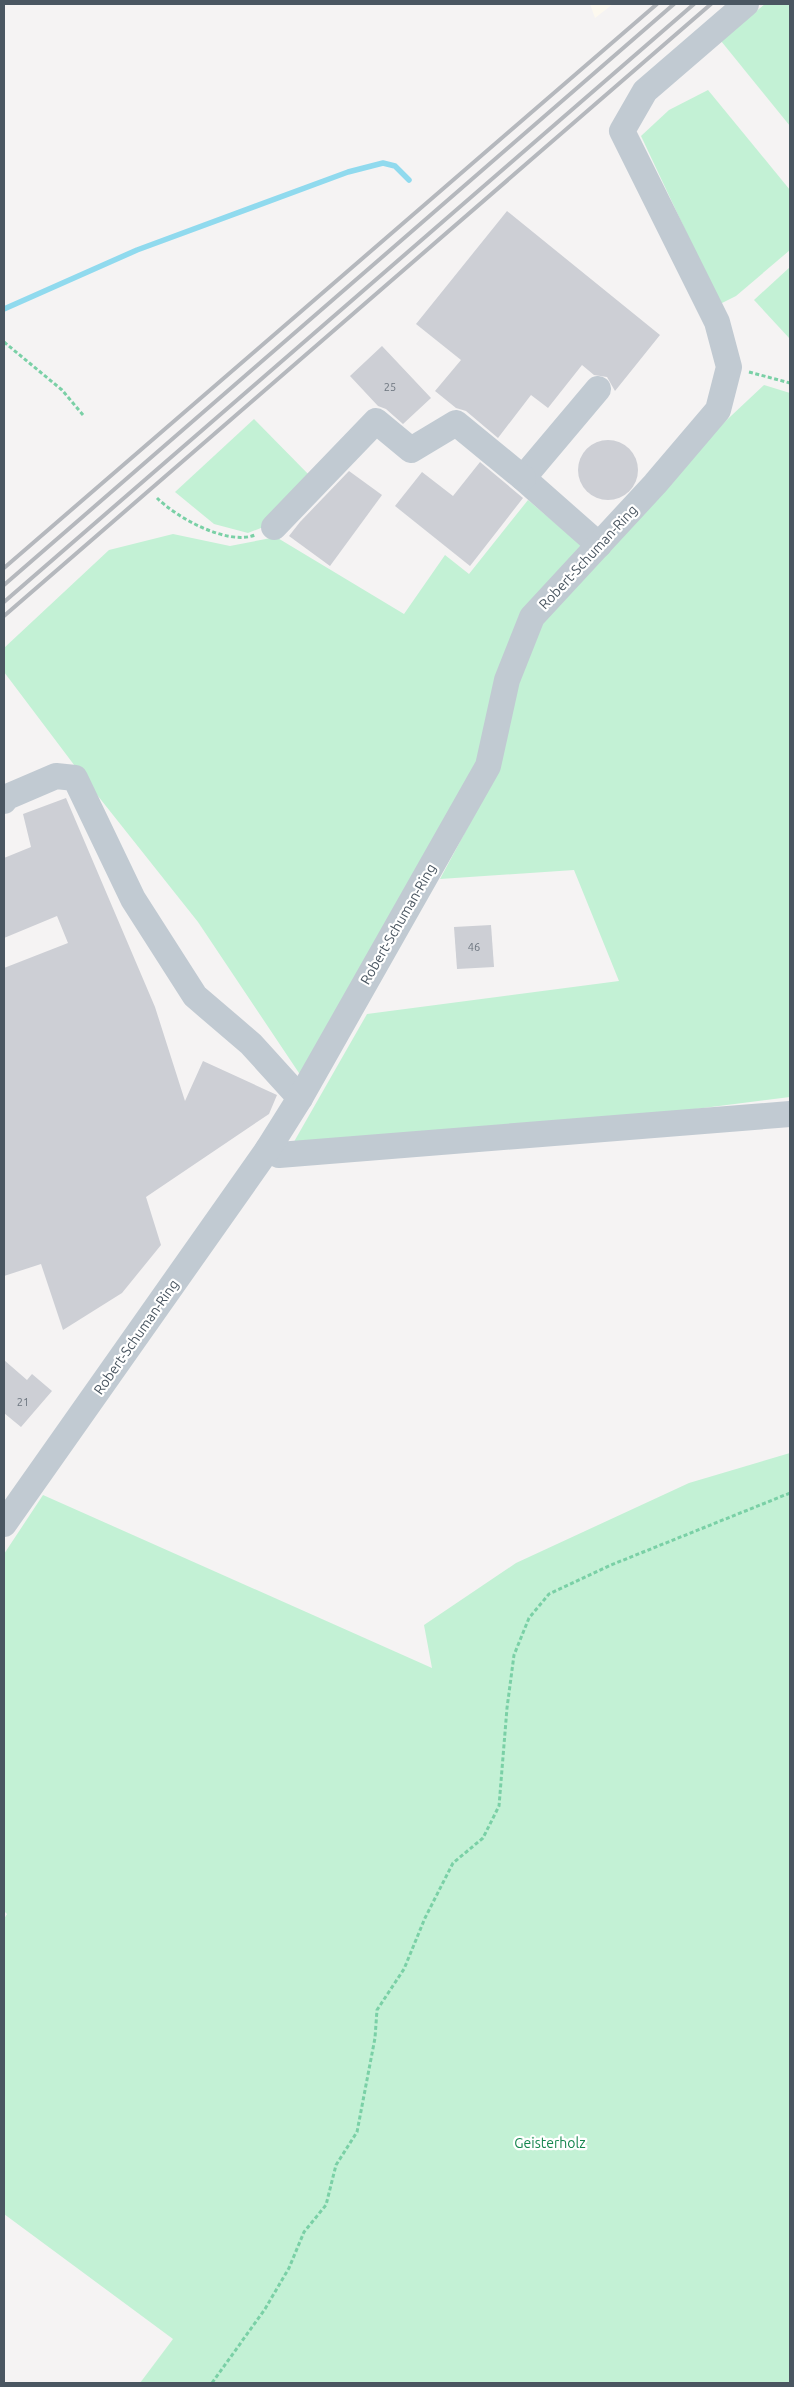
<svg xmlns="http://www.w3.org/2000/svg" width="794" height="2387" viewBox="0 0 794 2387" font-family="Ubuntu,sans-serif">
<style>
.commercial{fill:#fdf9ef}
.green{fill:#c3f1d5}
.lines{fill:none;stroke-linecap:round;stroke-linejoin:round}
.stream{stroke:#90daee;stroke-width:5.5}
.building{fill:#cdcfd5}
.path{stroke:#7ad0a6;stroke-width:3;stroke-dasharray:4 2.5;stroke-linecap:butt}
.minor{stroke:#c1cad2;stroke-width:26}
.rail{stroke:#b5b8bd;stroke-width:4}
.labels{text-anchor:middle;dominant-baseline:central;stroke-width:4.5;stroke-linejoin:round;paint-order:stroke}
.number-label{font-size:11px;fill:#6b747e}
.street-label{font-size:14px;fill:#4a5661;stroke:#fff}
.park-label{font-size:14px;fill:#17864f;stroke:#fff}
</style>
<rect width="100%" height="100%" fill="#f5f3f3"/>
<polygon class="commercial" points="590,4 613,4 595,18"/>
<g class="green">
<polygon points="765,4 790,4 790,126 721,41"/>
<polygon points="708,90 790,190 790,250 736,296 720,304 641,136 669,110"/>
<polygon points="790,267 790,339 754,300"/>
<polygon points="764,385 790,393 790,1097 672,1112 291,1147 367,1014 619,981 574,870 440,879 499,769 515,681 540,624 715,431"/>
<polygon points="254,419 314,480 271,524 248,533 214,524 175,492"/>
<polygon points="528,500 582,546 519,616 479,764 301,1076 198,922 90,786 4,672 4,648 109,550 173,534 230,546 276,537 404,614 445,555 469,574"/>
<polygon points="790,1453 790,2383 140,2383 173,2339 4,2214 4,1919 7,1914 4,1911 4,1554 43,1495 432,1668 424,1625 516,1563 689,1483"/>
</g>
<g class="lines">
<polyline class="stream" points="4,309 137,250 348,172 383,163 395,166 409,180"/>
</g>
<g class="building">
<polygon points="507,211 660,335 615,391 607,377 594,375 582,365 548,408 531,395 498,438 466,411 456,408 435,391 461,360 416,324"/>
<polygon points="382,346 431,398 403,424 386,409 378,406 350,376"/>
<circle cx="608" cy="470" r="30"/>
<polygon points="480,462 523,498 470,566 395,506 422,472 453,496"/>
<polygon points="349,471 382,495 330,566 289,536 300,522"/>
<polygon points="66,798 155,1007 185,1101 203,1061 277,1095 269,1114 146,1197 161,1245 122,1293 63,1330 41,1264 4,1276 4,968 68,943 57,916 4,938 4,858 31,847 23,814"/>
<polygon points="491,925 494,967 457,969 454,927"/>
<polygon points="4,1360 27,1380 32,1374 52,1391 21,1427 4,1413"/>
</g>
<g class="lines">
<g class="path">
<polyline points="4,342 62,390 83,415"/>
<polyline points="749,372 790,383"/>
<path d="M157,498C176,517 227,546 255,535"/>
<polyline points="212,2383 265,2309 289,2268 304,2232 326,2205 336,2165 357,2132 375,2038 377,2010 404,1969 425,1918 453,1863 483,1838 499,1806 507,1708 514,1655 529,1618 549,1594 611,1565 790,1493"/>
</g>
<g class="minor">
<polyline points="598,389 523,478 599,545"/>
<polyline points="274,527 376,421 411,450 456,423 523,478"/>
<polyline points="4,801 7,797 56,776 75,778 133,899 195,996 251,1044 300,1098"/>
<polyline points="268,1149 279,1155 790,1114"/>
<polyline points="4,1524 268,1149 300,1098 488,766 507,680 532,617 655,484 718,410 729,367 717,322 622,131 645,91 746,4"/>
</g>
<g class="rail">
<polyline points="4,568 657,4"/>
<polyline points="4,585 674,4"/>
<polyline points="4,602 694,4"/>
<polyline points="4,616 711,4"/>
</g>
</g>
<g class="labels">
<g class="number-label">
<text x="390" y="387">25</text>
<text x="474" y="947">46</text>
<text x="23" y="1402">21</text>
</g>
<g class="street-label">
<text transform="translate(588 557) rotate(-47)">Robert-Schuman-Ring</text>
<text transform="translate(398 924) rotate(-60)">Robert-Schuman-Ring</text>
<text transform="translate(136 1337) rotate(-55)">Robert-Schuman-Ring</text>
</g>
<g class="park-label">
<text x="550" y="2143">Geisterholz</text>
</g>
</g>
<rect width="794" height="2387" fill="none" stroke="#4a5661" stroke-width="10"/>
</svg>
